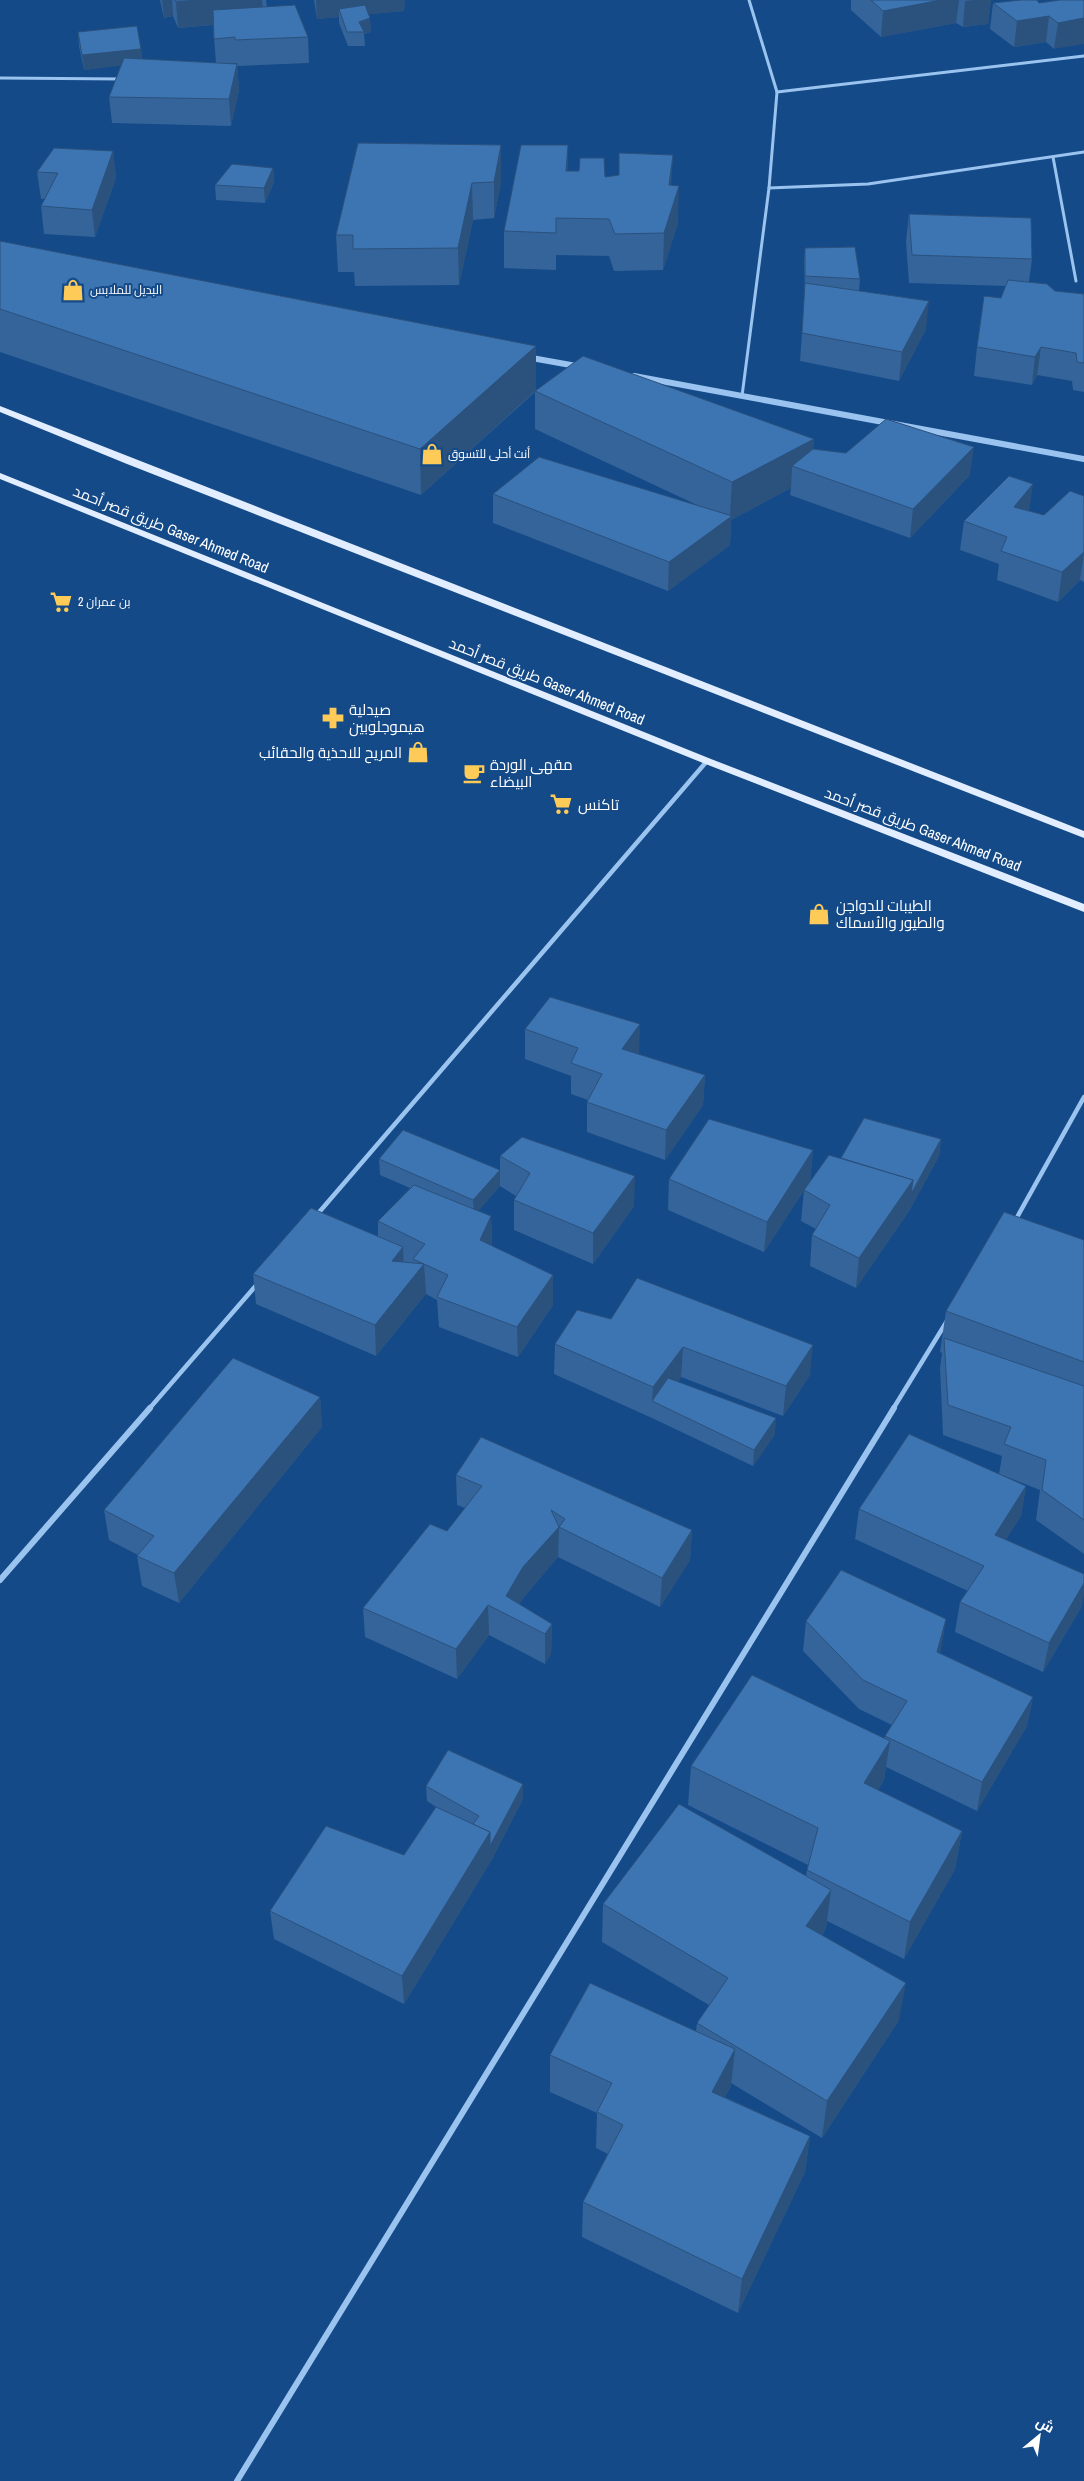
<svg xmlns="http://www.w3.org/2000/svg" width="1084" height="2481" viewBox="0 0 1084 2481" font-family="'Archivo Narrow',Cairo,sans-serif">
<style>
.lines{fill:none;stroke-linecap:round;stroke-linejoin:round}
.minor-far2{stroke:#9ac3ef;stroke-width:3}
.minor-far1{stroke:#9ac3ef;stroke-width:4.5}
.minor{stroke:#9ac3ef;stroke-width:6}
.tertiary{stroke:#9ac3ef;stroke-width:6}
.primary{fill:#e2eeff;fill-rule:evenodd}
.wall{fill:#346499}
.shaded-wall{fill:#2b517d}
.building{fill:#3d74b2;stroke:#2b517d;fill-rule:evenodd}
.labels{text-anchor:middle;dominant-baseline:central;stroke-width:4;stroke-linejoin:round;paint-order:stroke}
.far-poi-label{font-size:12px;fill:#fff;stroke:#144a88;text-anchor:start}
.street-label{font-size:15px;fill:#fff;stroke:#144a88}
.poi-label{font-size:15px;fill:#fff;stroke:#144a88;text-anchor:start}
</style>
<rect width="100%" height="100%" fill="#144a88"/>
<g class="lines">
<g class="minor-far2">
<polyline points="0,78 122,79"/>
<polyline points="777,92 1084,56"/>
<polyline points="1053,157 1076,281"/>
<polyline points="769,188 868,184 1084,152"/>
<polyline points="742,396 769,188 777,92 749,0"/>
</g>
<g class="minor-far1">
<polyline points="315,1217 707,761"/>
<polyline points="1015,1221 1084,1097"/>
<polyline points="149,1409 259,1282"/>
<polyline points="893,1409 947,1321"/>
</g>
<g class="minor">
<polyline points="0,1580 150,1408"/>
<polyline points="237,2481 894,1408"/>
</g>
<g class="tertiary">
<polyline points="526,357 582,367"/>
<polyline points="634,376 1084,459"/>
</g>
<g class="primary">
<polygon points="0,406 1084,831 1084,838 127,464 0,412"/>
<polygon points="0,473 711,759 1084,904 1084,912 703,763 0,479"/>
</g>
</g>
<g class="wall">
<polygon points="160,0 266,0 267,7 308,37 309,63 237,66 237,63 230,64 237,64 239,91 231,126 112,123 109,97 121,65 84,70 79,46 78,32 141,49 142,59 216,63 213,25 178,28 173,16 164,18"/>
<polygon points="314,0 405,0 404,11 369,14 371,32 364,34 365,46 348,46 339,23 339,17 317,19"/>
<polygon points="851,0 991,0 988,24 963,27 956,23 881,37 851,10"/>
<polygon points="1084,0 1054,49 1046,42 1014,47 990,29 993,3 1039,3"/>
<polygon points="501,145 501,182 494,218 473,220 459,285 355,286 354,272 338,272 336,235"/>
<polygon points="568,145 568,171 605,177 672,185 678,223 663,270 614,271 609,256 556,255 556,270 504,268 504,231"/>
<polygon points="113,151 116,178 95,237 44,234 41,206 45,199 41,199 37,172"/>
<polygon points="273,168 274,182 265,203 216,200 215,185"/>
<polygon points="909,214 1032,259 1029,282 1055,291 1084,294 1084,392 1073,390 1072,381 1037,375 1032,385 974,376 977,347 1001,298 1006,286 909,283 906,242"/>
<polygon points="0,241 536,346 536,390 814,439 813,449 970,475 910,538 790,495 791,488 731,520 730,545 668,591 493,523 493,494 697,505 535,429 535,392 421,495 0,352"/>
<polygon points="805,248 860,279 859,291 926,329 899,381 800,361 805,291 804,263"/>
<polygon points="1084,496 1084,582 1080,580 1058,602 997,580 999,564 960,550 964,521 1030,511 1044,515"/>
<polygon points="525,1029 639,1054 705,1075 703,1105 665,1160 587,1132 587,1102 588,1100 571,1094 571,1076 525,1059"/>
<polygon points="941,1139 939,1156 909,1211 856,1288 810,1266 812,1235 816,1229 801,1221 804,1190 841,1158"/>
<polygon points="813,1150 810,1181 764,1252 668,1210 669,1179"/>
<polygon points="500,1156 634,1206 593,1264 514,1230 514,1200 516,1196 500,1186 478,1211 491,1216 492,1246 553,1275 553,1305 518,1357 439,1327 437,1300 426,1294 376,1356 256,1304 253,1274 378,1237 378,1221 410,1188 380,1175 379,1159 500,1170"/>
<polygon points="1084,1240 1084,1554 1036,1520 1040,1490 1002,1475 1026,1486 1021,1516 1006,1539 1082,1606 1043,1672 955,1632 960,1602 968,1591 855,1539 859,1509 999,1474 1002,1456 943,1435 940,1368 942,1353 940,1352 946,1311"/>
<polygon points="577,1310 810,1375 783,1416 681,1377 678,1382 775,1434 753,1466 652,1418 554,1374 555,1344"/>
<polygon points="320,1397 322,1427 179,1603 142,1586 137,1556 138,1555 109,1540 104,1510"/>
<polygon points="456,1475 692,1530 690,1560 660,1607 558,1557 524,1597 519,1604 552,1624 551,1654 545,1664 489,1635 457,1679 365,1637 363,1608 447,1531 465,1508 457,1505"/>
<polygon points="946,1619 940,1653 1033,1697 1027,1726 977,1811 886,1767 884,1780 878,1790 962,1831 955,1869 904,1959 827,1921 826,1928 822,1935 899,2020 822,2138 731,2083 731,2086 725,2097 810,2136 805,2172 738,2313 582,2237 583,2202 608,2154 596,2148 597,2113 550,2092 550,2055 696,2031 697,2023 709,2005 602,1942 603,1904 806,1876 808,1865 688,1805 691,1766 884,1739 885,1736 892,1725 859,1709 803,1651 806,1621"/>
<polygon points="523,1784 523,1799 491,1861 404,2004 274,1939 270,1911 404,1855 436,1807 427,1801 426,1786"/>
</g>
<g class="shaded-wall">
<polygon points="162,0 172,0 173,16 164,18"/>
<polygon points="197,0 262,0 264,20 178,28 176,2"/>
<polygon points="316,0 405,0 404,11 342,17 339,9 339,17 317,19"/>
<polygon points="941,0 959,0 956,23 881,37 883,11"/>
<polygon points="975,0 991,0 988,24 963,27 965,1"/>
<polygon points="1049,16 1046,42 1014,47 1017,21"/>
<polygon points="370,18 371,32 364,34 364,32 359,22"/>
<polygon points="1084,18 1084,44 1054,49 1058,23"/>
<polygon points="141,49 143,63 84,70 82,55"/>
<polygon points="237,64 239,91 231,126 229,99"/>
<polygon points="501,145 501,182 494,218 494,182"/>
<polygon points="568,145 568,181 566,171"/>
<polygon points="113,151 116,178 95,237 92,210"/>
<polygon points="673,155 671,191 669,185"/>
<polygon points="273,168 274,182 265,203 264,188"/>
<polygon points="472,183 473,220 459,285 458,248"/>
<polygon points="679,186 678,223 663,270 664,233"/>
<polygon points="929,301 926,329 899,381 902,352"/>
<polygon points="536,346 536,390 421,495 420,449"/>
<polygon points="1041,347 1037,375 1032,385 1035,357"/>
<polygon points="814,439 812,473 792,466 791,488 731,520 730,545 668,591 669,562 730,517 732,482"/>
<polygon points="974,447 970,475 910,538 913,509"/>
<polygon points="1033,484 1029,513 1014,507"/>
<polygon points="1084,552 1080,580 1058,602 1062,572"/>
<polygon points="640,1024 639,1055 622,1049"/>
<polygon points="705,1075 703,1105 665,1160 666,1130"/>
<polygon points="941,1139 939,1156 909,1211 911,1194"/>
<polygon points="813,1150 810,1181 764,1252 767,1222"/>
<polygon points="500,1170 500,1186 474,1216 473,1200"/>
<polygon points="635,1176 634,1206 593,1264 593,1233"/>
<polygon points="913,1180 909,1211 856,1288 859,1258"/>
<polygon points="491,1216 492,1247 480,1240"/>
<polygon points="403,1247 404,1278 392,1261"/>
<polygon points="424,1264 426,1294 376,1356 375,1325"/>
<polygon points="553,1275 553,1305 518,1357 517,1327"/>
<polygon points="813,1345 810,1375 783,1416 786,1386"/>
<polygon points="683,1347 681,1377 661,1405 652,1401 653,1387"/>
<polygon points="320,1397 322,1427 179,1603 174,1573"/>
<polygon points="776,1418 775,1434 753,1466 754,1450"/>
<polygon points="1026,1486 1021,1516 990,1564 995,1535"/>
<polygon points="559,1527 558,1557 524,1597 511,1617 506,1596 523,1567"/>
<polygon points="692,1530 690,1560 660,1607 662,1578"/>
<polygon points="1084,1583 1084,1595 1082,1606 1043,1672 1049,1643"/>
<polygon points="488,1605 489,1635 457,1679 456,1649"/>
<polygon points="946,1619 941,1649 932,1681 937,1652"/>
<polygon points="552,1624 551,1654 545,1664 545,1634"/>
<polygon points="1033,1697 1027,1726 977,1811 982,1782"/>
<polygon points="890,1741 884,1780 859,1822 864,1783"/>
<polygon points="523,1784 523,1799 491,1861 404,2004 402,1976 490,1832"/>
<polygon points="962,1831 955,1869 904,1959 910,1922"/>
<polygon points="831,1890 826,1928 801,1964 806,1926"/>
<polygon points="906,1983 899,2020 822,2138 827,2101"/>
<polygon points="735,2049 731,2086 709,2128 712,2092"/>
<polygon points="810,2136 805,2172 738,2313 742,2279"/>
</g>
<g class="building">
<polygon points="175,0 197,0 176,2"/>
<polygon points="871,0 941,0 883,11"/>
<polygon points="1021,0 1037,0 1039,3 1060,0 1084,0 1084,18 1058,23 1049,16 1017,21 993,3"/>
<polygon points="295,5 308,37 235,40 235,37 214,39 213,10"/>
<polygon points="365,5 370,18 359,22 364,32 347,32 339,9"/>
<polygon points="137,26 141,49 82,55 78,32"/>
<polygon points="124,58 237,64 229,99 109,97"/>
<polygon points="358,143 501,145 494,182 472,183 458,248 353,249 353,235 336,235"/>
<polygon points="521,145 568,145 566,171 579,171 580,158 604,158 605,177 619,175 619,153 673,155 669,185 679,186 664,233 615,234 609,219 556,218 556,233 504,231"/>
<polygon points="54,148 113,151 92,210 41,206 58,173 37,172"/>
<polygon points="232,164 273,168 264,188 215,185"/>
<polygon points="909,214 1031,218 1032,259 912,255"/>
<polygon points="0,241 536,346 420,449 0,309"/>
<polygon points="855,247 860,279 805,276 805,248"/>
<polygon points="1008,280 1047,284 1055,291 1084,294 1084,363 1077,362 1076,353 1041,347 1035,357 977,347 984,296 1001,298"/>
<polygon points="805,283 929,301 902,352 802,333"/>
<polygon points="583,356 814,439 732,482 535,391"/>
<polygon points="886,419 974,447 913,509 792,466 813,449 846,453"/>
<polygon points="539,457 732,516 669,562 493,494"/>
<polygon points="1009,476 1033,484 1014,507 1044,515 1070,491 1084,496 1084,552 1062,572 1001,551 1007,537 964,521"/>
<polygon points="550,997 640,1024 622,1049 705,1075 666,1130 587,1102 602,1074 571,1063 578,1048 525,1029"/>
<polygon points="864,1118 941,1139 911,1194 913,1180 841,1158"/>
<polygon points="709,1119 813,1150 767,1222 669,1179"/>
<polygon points="403,1130 500,1170 473,1200 379,1159"/>
<polygon points="522,1137 635,1176 593,1233 514,1200 530,1173 500,1156"/>
<polygon points="829,1155 913,1180 859,1258 812,1235 830,1205 804,1190"/>
<polygon points="414,1185 491,1216 480,1240 553,1275 517,1327 437,1297 448,1275 424,1264 375,1325 253,1274 311,1208 403,1247 392,1261 424,1264 413,1259 425,1244 378,1221"/>
<polygon points="1004,1212 1084,1240 1084,1362 946,1311"/>
<polygon points="637,1278 813,1345 786,1386 683,1347 653,1387 555,1344 577,1310 611,1319"/>
<polygon points="944,1338 1084,1386 1084,1520 1042,1490 1046,1460 1004,1444 1011,1427 948,1405"/>
<polygon points="233,1358 320,1397 174,1573 137,1556 154,1536 104,1510"/>
<polygon points="668,1378 776,1418 754,1450 652,1401"/>
<polygon points="909,1434 1026,1486 995,1535 1084,1574 1084,1583 1049,1643 960,1602 984,1566 859,1509"/>
<path d="M481,1437L692,1530L662,1578L559,1527L523,1567L506,1596L552,1624L545,1634L488,1605L456,1649L363,1608L430,1524L447,1531L482,1486L456,1475ZM551,1510L565,1519L559,1527Z"/>
<polygon points="841,1570 946,1619 937,1652 1033,1697 982,1782 885,1736 907,1701 863,1680 806,1621"/>
<polygon points="752,1675 890,1741 864,1783 962,1831 910,1922 807,1870 818,1828 691,1766"/>
<polygon points="448,1750 523,1784 490,1846 490,1832 473,1824 479,1816 426,1786"/>
<polygon points="679,1804 831,1890 806,1926 906,1983 827,2101 697,2023 728,1978 603,1904"/>
<polygon points="436,1807 490,1832 402,1976 270,1911 326,1826 404,1855"/>
<polygon points="590,1983 735,2049 712,2092 810,2136 742,2279 583,2202 623,2125 597,2112 612,2083 550,2055"/>
</g>
<defs>
<g id="shop-bare" transform="scale(1.725)"><path d="M-5-2.5h2.3a2.7 3.5 0 0 1 5.4 0H5L5.5 6h-11ZM-1.5-2.5h3a1.5 2.3 0 0 0-3 0Z" fill="#ffcb58" stroke="#144a88" stroke-width="2.5" paint-order="stroke"/></g>
<g id="supermarket-bare" transform="scale(1.725)"><path d="M-6-5.5h2.5l.6 2H6L4.5 2H-2.5L-4.4-4H-6ZM-1.5 3.2a1.3 1.3 0 1 0 .1 0ZM3 3.2a1.3 1.3 0 1 0 .1 0Z" fill="#ffcb58" stroke="#144a88" stroke-width="2.5" paint-order="stroke"/></g>
<g id="pharmacy-bare" transform="scale(1.725)"><path d="M-2-6h4v4h4v4h-4v4h-4v-4h-4v-4h4Z" fill="#ffcb58" stroke="#144a88" stroke-width="2.5" paint-order="stroke"/></g>
<g id="cafe-bare" transform="scale(1.725)"><path d="M-5.5-4.5H6V0H3Q3 3.5 0 3.5H-2.5Q-5.5 3.5-5.5 0ZM3-3.2v2h1.7v-2ZM-6 4.5H4V6H-6Z" fill="#ffcb58" stroke="#144a88" stroke-width="2.5" paint-order="stroke"/></g>
</defs>
<g fill-rule="evenodd">
<use href="#shop-bare" x="73" y="290"/>
<use href="#shop-bare" x="432" y="454"/>
<use href="#supermarket-bare" x="61" y="602"/>
<use href="#pharmacy-bare" x="333" y="718"/>
<use href="#shop-bare" x="418" y="752"/>
<use href="#cafe-bare" x="474" y="773"/>
<use href="#supermarket-bare" x="561" y="804"/>
<use href="#shop-bare" x="819" y="914"/>
</g>
<g class="labels">
<g class="far-poi-label">
<text x="90" y="290">البديل للملابس</text>
<text x="448" y="454">أنت أحلى للتسوق</text>
<text x="78" y="602">بن عمران 2</text>
</g>
<g class="street-label">
<text transform="translate(171 529) rotate(22)">طريق قصر أحمد Gaser Ahmed Road</text>
<text transform="translate(547 681) rotate(22)">طريق قصر أحمد Gaser Ahmed Road</text>
<text transform="translate(923 829) rotate(21)">طريق قصر أحمد Gaser Ahmed Road</text>
</g>
<g class="poi-label">
<text x="349" y="709">صيدلية<tspan x="349" dy="17">هيموجلوبين</tspan></text>
<text x="402" y="752" text-anchor="end">المريح للاحذية والحقائب</text>
<text x="490" y="764">مقهى الوردة<tspan x="490" dy="17">البيضاء</tspan></text>
<text x="578" y="804">تاكنس</text>
<text x="836" y="905">الطيبات للدواجن<tspan x="836" dy="17">والطيور والأسماك</tspan></text>
</g>
</g>
<g transform="translate(1039 2436) rotate(29)" stroke="#144a88" stroke-width="4" paint-order="stroke">
<path d="M0-4L9 19L0 12L-9 19Z" fill="#ffffff"/>
<text y="-8" font-size="14" font-weight="bold" text-anchor="middle" fill="#ffffff">ش</text>
</g>
</svg>
